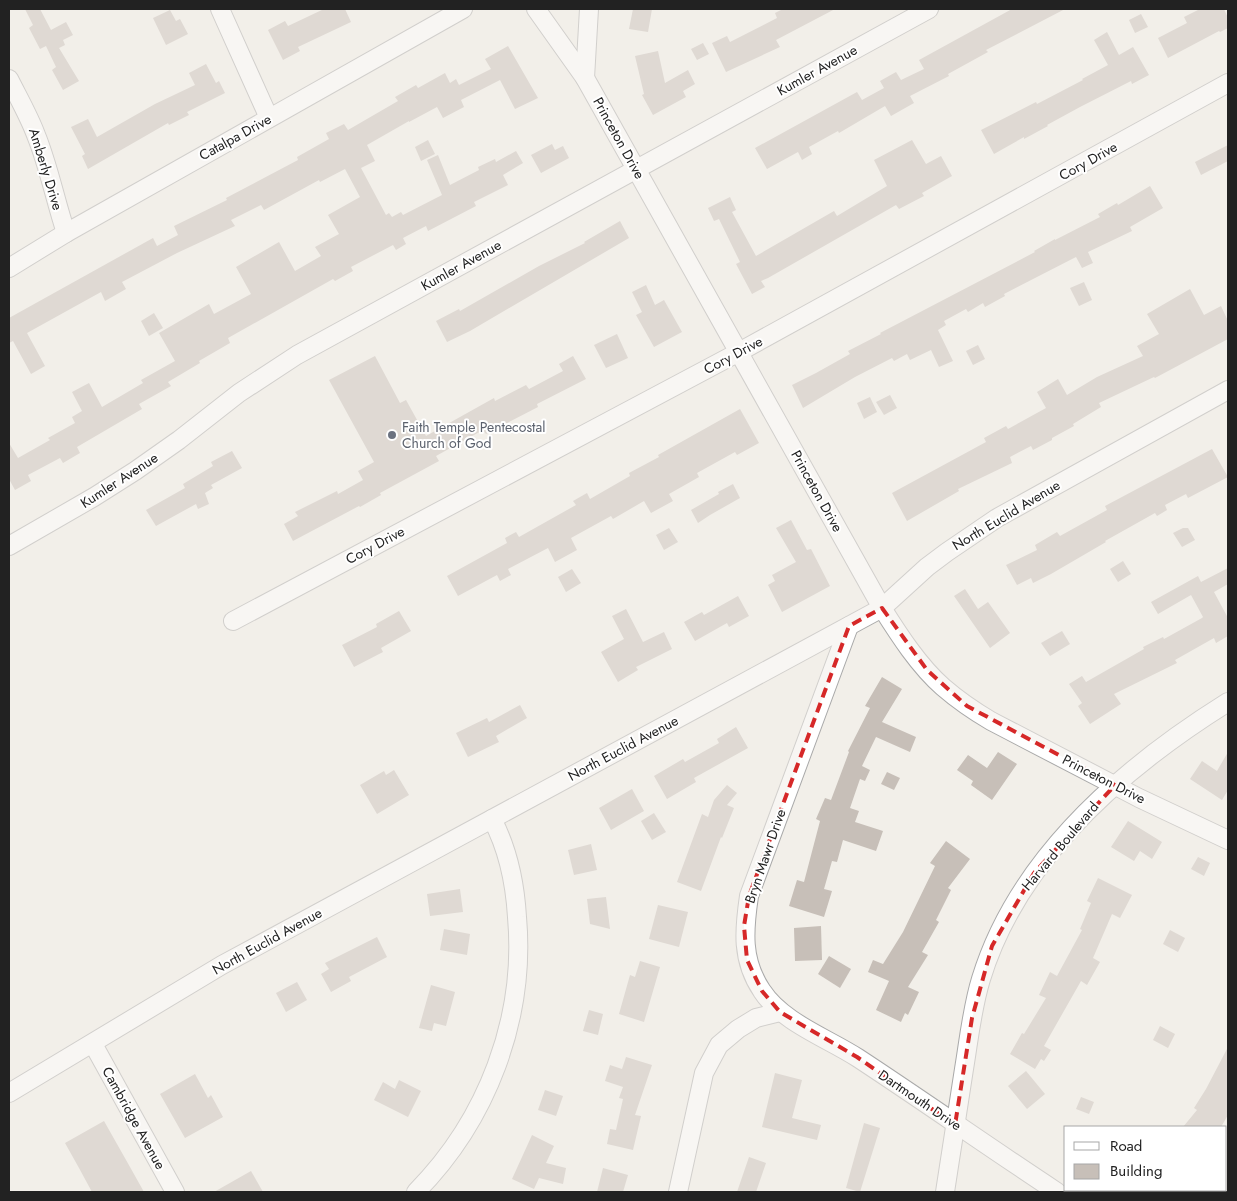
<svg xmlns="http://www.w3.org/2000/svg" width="1237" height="1201" viewBox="0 0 1237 1201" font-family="Jost,sans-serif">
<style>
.building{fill:#c7bfb8}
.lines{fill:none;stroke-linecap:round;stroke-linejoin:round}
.street-casing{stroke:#a9a9a9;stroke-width:20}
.street{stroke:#fff;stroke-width:18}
.marked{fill:none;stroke:#d62828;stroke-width:4;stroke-dasharray:10 6;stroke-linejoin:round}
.worship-dot{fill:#6b7280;stroke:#fff;stroke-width:2}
.labels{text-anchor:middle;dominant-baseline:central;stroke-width:4;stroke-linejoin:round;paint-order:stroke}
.street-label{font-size:14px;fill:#222;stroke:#fff}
.worship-label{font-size:14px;fill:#5b616d;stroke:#fff;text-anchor:start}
</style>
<rect width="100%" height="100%" fill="#f2efe9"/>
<g class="building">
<polygon points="25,9 40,9 51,30 66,22 73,35 63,40 65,45 59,48 79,81 63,90 52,70 56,67 46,46 40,49 29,28 33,25"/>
<polygon points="324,9 345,9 351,22 298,47 300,51 283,60 268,30 285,21 288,26"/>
<polygon points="633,9 652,9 648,32 629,29"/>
<polygon points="783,9 835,9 776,40 780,47 726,72 712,43 727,36 730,42 777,18 775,13"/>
<polygon points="1012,9 1065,9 986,50 988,52 948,74 949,76 910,96 914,103 891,116 885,106 839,133 838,131 809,147 812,154 802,160 798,152 767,169 755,148 857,92 862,100 884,88 880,81 896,72 901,80 924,69 919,60"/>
<polygon points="1200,9 1224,9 1228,18 1228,28 1220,32 1219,31 1168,58 1158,38 1187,23 1184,17"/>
<polygon points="170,10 176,21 180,19 188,34 166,45 153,18"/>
<polygon points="1141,14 1148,27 1135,33 1129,20"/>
<polygon points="1107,32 1119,55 1133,47 1149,75 1132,84 1131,81 1080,107 1047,125 1048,126 1024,139 1024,137 994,154 981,130 1036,102 1037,104 1083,80 1082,79 1108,65 1094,40"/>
<polygon points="703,43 709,54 697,60 691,49"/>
<polygon points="508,46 538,98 515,109 500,80 461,100 464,107 443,118 437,107 409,122 409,121 367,145 375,161 361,168 386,215 389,213 392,217 401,212 403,215 442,195 427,160 438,155 450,185 479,170 478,167 495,159 496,162 516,151 523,163 503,175 508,185 474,202 476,206 428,231 426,226 403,238 406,244 396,250 393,245 351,267 353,271 335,281 333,279 228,338 230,343 199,361 200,363 168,382 171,386 139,404 142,409 77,447 80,453 63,463 60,458 28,475 31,481 15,490 9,479 9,443 18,458 50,440 48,438 75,423 72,417 82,411 72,392 89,383 102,407 143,383 141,380 175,361 159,333 209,304 214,314 251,294 236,267 279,242 295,271 321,256 315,247 339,234 328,215 360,197 345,169 320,182 319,180 264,210 261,205 231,220 235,226 177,253 122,282 126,289 105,301 101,292 27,333 45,366 31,374 13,341 9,343 9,318 153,238 157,246 178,235 174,226 227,200 226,198 298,160 297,157 329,139 326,133 344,124 348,130 398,101 395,97 416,85 418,88 445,73 450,83 456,79 459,85 491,69 485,59"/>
<polygon points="658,51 665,83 688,70 695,84 683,91 686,97 653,115 642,95 644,94 635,56"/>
<polygon points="206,64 216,83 219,81 225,93 187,112 189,115 169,125 168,123 88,169 82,156 85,154 71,127 88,119 97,137 155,104 195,85 189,73"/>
<polygon points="428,140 435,154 421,161 415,147"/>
<polygon points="912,140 926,164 941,156 952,176 922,193 924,196 899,209 896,205 768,278 761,281 765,287 752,294 736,264 740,262 719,219 714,221 708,208 730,197 736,210 732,212 756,256 834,211 837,216 887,186 874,160"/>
<polygon points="552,144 555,150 563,146 569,158 541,173 531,155"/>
<polygon points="1228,145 1228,161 1201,175 1195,162"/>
<polygon points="1150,186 1163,208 1130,227 1132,231 1088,252 1093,263 1082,268 1076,257 1004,294 1005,296 985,307 983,303 968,312 966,309 944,321 946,325 938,330 953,361 939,367 931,350 910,360 907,354 894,361 892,358 855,377 803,408 792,385 816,373 850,354 848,351 881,334 880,333 1035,252 1034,251 1055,239 1055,240 1100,217 1098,214 1117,203 1118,205"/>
<polygon points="620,221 629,238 470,331 447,342 436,321 459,309 460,311 539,266 585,243 584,242"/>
<polygon points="1084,282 1092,300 1079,306 1070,288"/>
<polygon points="646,285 655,305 664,300 682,332 654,347 636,315 642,312 632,292"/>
<polygon points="1190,289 1204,315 1221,306 1228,321 1228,339 1155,378 1154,377 1099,403 1101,407 1073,424 1074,426 1052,438 1052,440 1033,450 1031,446 1010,457 1012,463 958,489 959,491 907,521 892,493 986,442 984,438 1006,426 1008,429 1046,408 1037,392 1058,379 1067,395 1097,377 1143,356 1137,346 1159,334 1147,314"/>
<polygon points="154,313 163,328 149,336 141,321"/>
<polygon points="617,334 628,358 606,368 594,345"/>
<polygon points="978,345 985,359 973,365 966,351"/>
<polygon points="375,356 400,403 406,400 426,436 494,398 495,401 526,385 529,389 563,371 559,364 573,356 586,379 537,404 538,407 486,434 483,430 436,456 439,461 380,493 381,495 360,507 359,506 293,541 284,524 298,516 295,512 337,491 338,494 363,480 358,471 374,462 329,380"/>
<polygon points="890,395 897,408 884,415 876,402"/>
<polygon points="870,397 877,412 864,419 857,403"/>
<polygon points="740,409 759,443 737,455 735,452 697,473 699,477 669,494 673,501 651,513 644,501 613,519 611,516 571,538 577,550 555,562 548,548 508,569 511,575 500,581 497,575 458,596 447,576 507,543 505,538 516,532 519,537 576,505 573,501 587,493 590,499 630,476 629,473 659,457 658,455"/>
<polygon points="1212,449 1228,477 1188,498 1186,494 1165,505 1167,510 1157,516 1155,513 1105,541 1106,542 1051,574 1033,583 1031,578 1017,585 1006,565 1037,550 1035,545 1057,532 1060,536 1107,510 1105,506"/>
<polygon points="232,451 242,468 211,485 213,488 205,493 209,504 198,509 196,504 156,526 146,510 185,488 183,484 213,466 211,462"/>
<polygon points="733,484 740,498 710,515 698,523 691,510 719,494 718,492"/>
<polygon points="791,520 807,550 811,549 830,586 782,612 768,585 775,581 772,575 796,562 776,528"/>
<polygon points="669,528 678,542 664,550 656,535"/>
<polygon points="1183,528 1188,528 1195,540 1182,547 1173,533"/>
<polygon points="1123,561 1131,574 1118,582 1110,569"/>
<polygon points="1228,568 1228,584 1214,592 1228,618 1228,636 1216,643 1214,638 1175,660 1177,663 1114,694 1121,704 1090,724 1078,706 1082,703 1069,684 1082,676 1086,682 1144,649 1143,647 1163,637 1164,639 1202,618 1203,617 1191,595 1158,614 1151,602 1198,576 1201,582"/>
<polygon points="572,569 581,583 566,592 558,577"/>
<polygon points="965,589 978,609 988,602 1010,633 990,648 954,596"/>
<polygon points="738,596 749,616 729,627 727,623 695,641 684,622 702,612 704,615"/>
<polygon points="626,609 643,642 664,632 672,649 636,667 638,670 618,682 601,652 624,639 612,616"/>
<polygon points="399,611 411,631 381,648 383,652 354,667 342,645 377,627 376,624"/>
<polygon points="1062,631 1070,644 1050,656 1041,643"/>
<polygon points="882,677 902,689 882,722 916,737 910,752 876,737 862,766 870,770 865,781 860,779 850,808 859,811 855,822 883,831 876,851 843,840 837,862 832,861 824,889 832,891 824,917 789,906 797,880 804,882 820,821 816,819 825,798 831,800 849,752 848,751 870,708 865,706"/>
<polygon points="520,705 527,718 496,736 499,742 468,757 456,733 487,718 489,722"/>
<polygon points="736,727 748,748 694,778 696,782 667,799 654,776 683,759 685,762 719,743 717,739"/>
<polygon points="998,752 1017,764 992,800 971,785 973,781 957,770 968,755 987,768"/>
<polygon points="1228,752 1228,790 1222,800 1190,779 1202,761 1217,771"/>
<polygon points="394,770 409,795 377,814 360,785 384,771 386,775"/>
<polygon points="887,772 900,778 894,790 881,784"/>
<polygon points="727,785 737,793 727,805 734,808 722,838 721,837 701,891 677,882 702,814 708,817 714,800"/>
<polygon points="632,789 644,811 611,830 599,808"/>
<polygon points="654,813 666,832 652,840 641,821"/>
<polygon points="1128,821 1162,842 1152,859 1140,851 1134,861 1111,847"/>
<polygon points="946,841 970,859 948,888 951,890 936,920 939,922 922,952 928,955 908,987 919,992 908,1015 905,1013 901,1022 876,1010 889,981 868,972 873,960 883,964 903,932 935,866 930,863"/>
<polygon points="591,844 597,870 574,875 568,850"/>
<polygon points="1198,857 1210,863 1204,876 1191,869"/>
<polygon points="1098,878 1132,895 1120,918 1112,914 1093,958 1100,962 1087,985 1081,981 1044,1046 1051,1050 1044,1061 1041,1059 1035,1069 1010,1054 1022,1033 1024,1034 1046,998 1039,995 1050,972 1057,976 1082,930 1080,929 1091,903 1087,901"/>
<polygon points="460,889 463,912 430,916 427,894"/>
<polygon points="606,897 610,929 590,924 587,899"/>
<polygon points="658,905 688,912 679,947 649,939"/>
<polygon points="821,926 822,960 795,961 794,928"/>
<polygon points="444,929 470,934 467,955 440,950"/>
<polygon points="1170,930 1185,938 1178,952 1163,944"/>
<polygon points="377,937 387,957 349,977 351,981 331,992 321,974 329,969 325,963"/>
<polygon points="829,956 851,969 840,988 818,974"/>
<polygon points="640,961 660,967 644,1022 619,1014 630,975 635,977"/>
<polygon points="297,982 307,1000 286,1012 276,993"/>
<polygon points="431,985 455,992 446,1026 434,1023 432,1031 419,1028"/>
<polygon points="589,1010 603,1014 598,1035 583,1031"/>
<polygon points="1160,1026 1175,1034 1168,1048 1153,1040"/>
<polygon points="1228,1047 1228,1115 1221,1127 1183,1127 1197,1110 1194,1108 1206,1089"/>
<polygon points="626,1057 652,1065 635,1115 641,1116 633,1150 607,1144 610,1129 616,1130 623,1099 619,1098 623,1087 605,1081 610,1065 622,1069"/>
<polygon points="1026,1071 1045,1094 1027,1109 1008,1086"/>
<polygon points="775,1073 802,1080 792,1118 821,1125 817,1140 762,1127"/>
<polygon points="195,1074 208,1098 211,1095 223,1117 185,1138 160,1094"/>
<polygon points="399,1080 421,1091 408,1117 374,1100 383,1082 395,1089"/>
<polygon points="545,1090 563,1096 556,1116 538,1110"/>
<polygon points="1081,1097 1094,1102 1089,1114 1076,1109"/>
<polygon points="104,1121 130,1167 144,1192 92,1192 79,1168 65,1143"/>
<polygon points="864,1123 880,1128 860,1192 846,1188"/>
<polygon points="532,1135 554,1146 546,1163 566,1168 563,1184 539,1178 534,1189 512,1179"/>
<polygon points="749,1157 766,1163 756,1192 737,1192"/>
<polygon points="603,1168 628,1175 623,1192 597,1192"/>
<polygon points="251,1171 263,1192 214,1192"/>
</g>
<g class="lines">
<g class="street-casing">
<g id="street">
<polyline points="220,9 269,118"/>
<path d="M536,9L585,78L882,608C899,635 919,666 943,687C958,700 974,711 991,721L1139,798L1228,840"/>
<polyline points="585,78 589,9"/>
<path d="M9,79C18,97 29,116 36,135C49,167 55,200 66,233"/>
<polyline points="9,268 66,233 463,9"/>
<polyline points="9,546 94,497 135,471 179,440 239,393 297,355 929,9"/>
<polyline points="233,621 739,352 1228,83"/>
<path d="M849,626L749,896C744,930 741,960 762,991C782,1022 827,1038 858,1058C925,1102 990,1148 1057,1192"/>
<polyline points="93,1044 175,1192"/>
<polyline points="9,1093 222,965 882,608 927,567 947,552 997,518 1228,390"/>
<path d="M416,1192C487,1120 526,1019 517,917C515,883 508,849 492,819"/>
<polyline points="678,1192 704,1073 719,1045 738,1029 756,1018 780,1012"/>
<path d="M945,1192C951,1151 958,1110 964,1069C969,1039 972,1008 981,979C1018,857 1124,767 1228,702"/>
</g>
</g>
<use href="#street" class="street"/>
</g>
<path d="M0 0H1237V1201H0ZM882,608L927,670L967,706L1115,785L1034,873L992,946L972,1018L955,1125L857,1057L780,1012L762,991L747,960L744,926L749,896L849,626Z" fill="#f2efe9" fill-opacity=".55" fill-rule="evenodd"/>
<path class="marked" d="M882,608L927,670L967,706L1115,785L1034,873L992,946L972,1018L955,1125L857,1057L780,1012L762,991L747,960L744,926L749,896L849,626Z"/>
<circle class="worship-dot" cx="392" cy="435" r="5"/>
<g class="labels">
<g class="street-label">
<text transform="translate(817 70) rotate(-29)">Kumler Avenue</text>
<text transform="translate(235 137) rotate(-29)">Catalpa Drive</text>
<text transform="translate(619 138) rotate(61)">Princeton Drive</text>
<text transform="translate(1088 161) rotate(-29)">Cory Drive</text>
<text transform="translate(46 169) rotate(73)">Amberly Drive</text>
<text transform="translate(461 265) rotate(-29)">Kumler Avenue</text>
<text transform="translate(733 355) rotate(-28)">Cory Drive</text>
<text transform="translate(119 480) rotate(-33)">Kumler Avenue</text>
<text transform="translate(817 491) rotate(61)">Princeton Drive</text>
<text transform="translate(1006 515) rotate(-31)">North Euclid Avenue</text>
<text transform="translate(375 545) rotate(-28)">Cory Drive</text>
<text transform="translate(623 748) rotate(-28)">North Euclid Avenue</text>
<text transform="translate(1104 779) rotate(27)">Princeton Drive</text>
<text transform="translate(1060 846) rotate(-50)">Harvard Boulevard</text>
<text transform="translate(765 856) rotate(-71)">Bryn Mawr Drive</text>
<text transform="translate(267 941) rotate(-29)">North Euclid Avenue</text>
<text transform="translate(920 1100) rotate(34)">Dartmouth Drive</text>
<text transform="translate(134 1118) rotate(61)">Cambridge Avenue</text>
</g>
<g class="worship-label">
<text x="402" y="427">Faith Temple Pentecostal<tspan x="402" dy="16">Church of God</tspan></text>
</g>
</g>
<rect width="1237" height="1201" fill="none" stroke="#222222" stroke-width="20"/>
<rect x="1064" y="1126" width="162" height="65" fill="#ffffff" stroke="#a7a7a7"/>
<rect x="1074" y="1142" width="25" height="8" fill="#ffffff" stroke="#a7a7a7"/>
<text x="1110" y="1151" font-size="15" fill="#222222">Road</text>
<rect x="1074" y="1164" width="25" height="15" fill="#c7bfb8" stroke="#a7a7a7"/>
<text x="1110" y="1176" font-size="15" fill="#222222">Building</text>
</svg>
